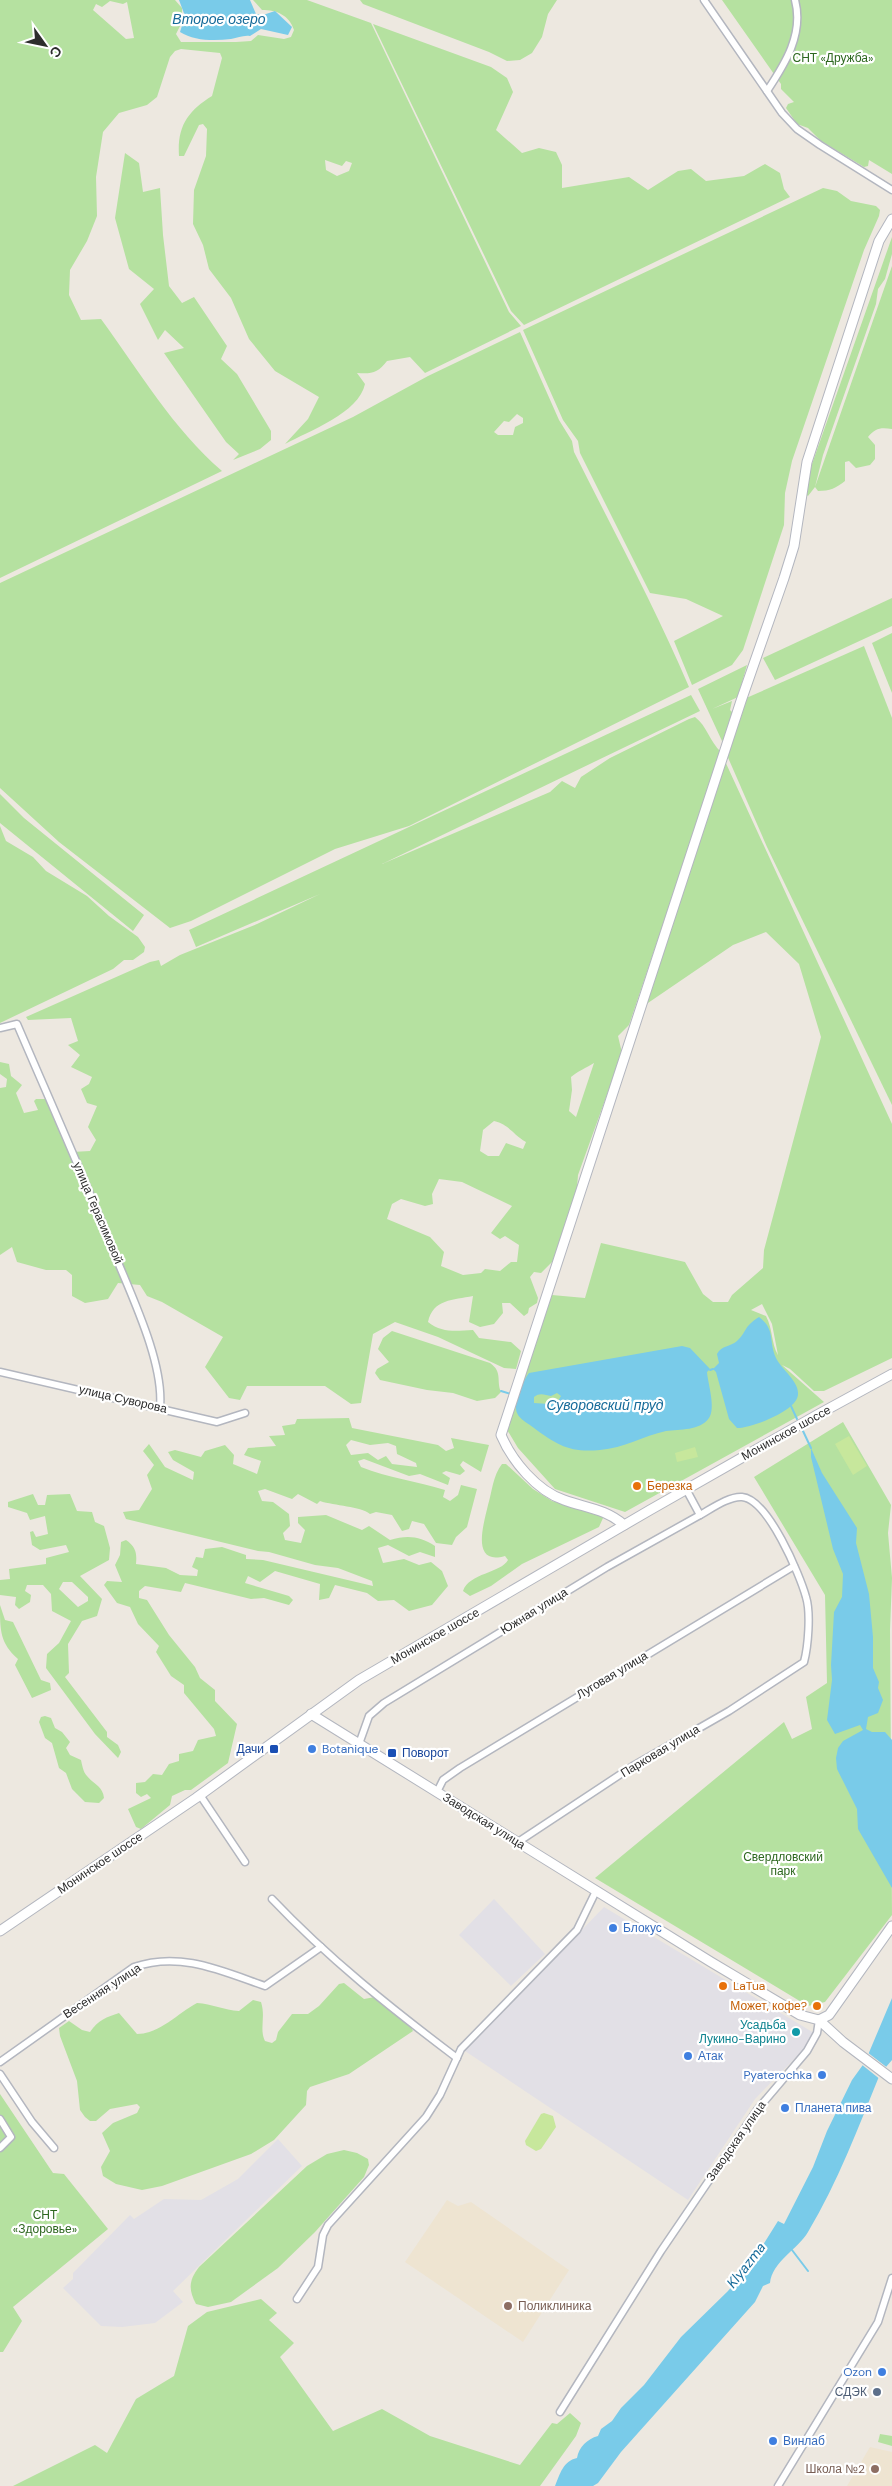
<svg xmlns="http://www.w3.org/2000/svg" width="892" height="2486" viewBox="0 0 892 2486" font-family="'DM Sans',sans-serif">
<style>
.industrial{fill:#e2e0e6}
.education{fill:#eee4d1}
.green{fill:#b5e1a0;fill-rule:evenodd}
.pitch{fill:#c7e79c}
.water{fill:#79cbe9;fill-rule:evenodd}
.pier{fill:#ede8e0}
.lines{fill:none;stroke-linecap:round;stroke-linejoin:round}
.stream{stroke:#79cbe9;stroke-width:2}
.street-casing{stroke:#b3b6bf;stroke-width:9}
.secondary-casing{stroke:#b3b6bf;stroke-width:11}
.street{stroke:#fff;stroke-width:6}
.secondary{stroke:#fff;stroke-width:9}
.food-dot{fill:#e8710a;stroke:#fff;stroke-width:2}
.transit-dot{fill:#1a4fb4;stroke:#fff;stroke-width:2}
.shop-dot{fill:#3f7fe0;stroke:#fff;stroke-width:2}
.culture-dot{fill:#0f9aa8;stroke:#fff;stroke-width:2}
.education-dot{fill:#8d6e63;stroke:#fff;stroke-width:2}
.service-dot{fill:#5c6f8a;stroke:#fff;stroke-width:2}
.labels{text-anchor:middle;dominant-baseline:central;stroke-width:4.5;stroke-linejoin:round;paint-order:stroke}
.park-label{font-size:12px;fill:#2d671f;stroke:#fff}
.street-label{font-size:12px;fill:#2d2d2d;stroke:#fff}
.food-label{font-size:12px;fill:#c56008;stroke:#fff;text-anchor:start}
.transit-label{font-size:12px;fill:#164399;stroke:#fff;text-anchor:end}
.shop-label{font-size:12px;fill:#366cbe;stroke:#fff;text-anchor:start}
.culture-label{font-size:12px;fill:#0d838f;stroke:#fff;text-anchor:end}
.education-label{font-size:12px;fill:#785e54;stroke:#fff;text-anchor:start}
.service-label{font-size:12px;fill:#4e5e75;stroke:#fff;text-anchor:end}
.water-label{font-size:14px;font-style:italic;fill:#156a99;stroke:#fff}
</style>
<rect width="100%" height="100%" fill="#ede8e0"/>
<g class="industrial">
<polygon points="494,1899 545,1954 511,1986 459,1935"/>
<polygon points="604,1907 814,2033 805,2048 755,2099 688,2200 465,2051"/>
<polygon points="278,2139 302,2166 173,2291 183,2302 155,2323 122,2327 101,2326 63,2288 73,2279 73,2273 130,2215 134,2219 164,2199 201,2200 238,2179"/>
</g>
<g class="education">
<polygon points="447,2200 458,2206 471,2202 569,2270 523,2342 405,2262"/>
<polygon points="870,2447 892,2452 892,2486 847,2486"/>
</g>
<g class="green">
<path d="M0,0H175L182,8V22L176,34L181,42H236L251,41L258,35L284,39L291,37L294,30C289,15 277,10 262,10L253,0H307L371,23L509,312L521,326L425,373L410,357L387,361C378,373 372,374 357,373L365,384C359,413 309,431 285,444L308,419L319,397L275,371L249,339L231,298L209,269L203,245L193,224L194,190L206,156L207,129L203,124L199,125L184,156H179C177,126 188,111 212,96L222,58L220,53L181,49L175,51L170,57L157,97L147,105L119,113L103,132L96,177L97,216L87,241L70,270L69,295L81,320L101,319C139,371 173,429 222,471L0,578ZM110,1L123,4L127,2L134,38L126,39L93,10L96,4L102,7ZM325,160L342,166L346,161L352,163L349,171L337,176L326,170Z"/>
<polygon points="360,0 557,0 548,14 542,37 532,53 520,60 507,61 489,52 363,4"/>
<polygon points="722,0 892,0 892,174 869,160 868,166 864,167 821,141 808,128 797,124 786,108 788,104 794,102 781,89 781,84"/>
<polygon points="373,24 491,67 507,78 513,92 496,130 522,153 539,148 556,152 562,165 562,188 629,177 648,190 678,171 691,169 706,181 744,176 765,164 780,173 784,189 790,197 524,325 511,311"/>
<polygon points="125,153 139,163 143,192 160,188 163,235 169,286 182,303 194,297 227,346 221,359 237,374 271,431 271,440 260,449 233,460 239,454 226,442 164,353 184,348 165,330 158,340 140,304 154,289 129,269 115,218"/>
<polygon points="823,188 837,191 851,201 876,206 880,210 879,216 864,250 792,461 785,493 784,525 743,650 732,665 692,685 674,641 723,616 686,599 650,593 580,453 578,441 563,420 523,330"/>
<path d="M892,237V254L885,279L878,289L876,304L823,455L815,487L892,266V429C881,427 875,428 868,437L875,445V459L870,465L856,468L849,461L845,462V481C836,488 830,491 818,491L815,487L808,496L805,493L812,464Z"/>
<path d="M520,332L559,420L572,441L574,452C613,530 655,607 689,687L409,826L335,849L191,921L170,928L59,842L0,788V583L353,417L428,376ZM517,414L523,418V423L515,427L513,435H498L494,432L504,421L509,422Z"/>
<polygon points="892,598 892,626 775,680 763,658"/>
<polygon points="892,633 892,693 872,643"/>
<polygon points="864,646 892,718 892,1105 767,847 726,753 744,699"/>
<polygon points="747,665 738,697 712,709 732,701 730,710 734,714 724,740 722,741 698,689"/>
<path d="M691,695L700,711L382,864L550,792L562,781L575,788L581,777L610,758L689,719L695,717C707,726 710,742 721,752L629,1025L618,1036L622,1053L578,1175L577,1188L553,1261L541,1273L534,1272L530,1277L538,1298L537,1303L529,1308L528,1313L524,1316L510,1303H502L503,1313L494,1324L480,1327L469,1322L473,1296C453,1300 433,1299 428,1322C442,1333 455,1331 473,1330L479,1338L511,1342L521,1351L516,1369L504,1368L438,1337L395,1322L373,1334L361,1403L351,1404L325,1386H247L240,1400L229,1398L205,1367L223,1337L162,1302L147,1296L140,1285L118,1283L108,1299L85,1303L72,1296V1275L66,1270H46L17,1262L12,1247L0,1255V1088L6,1087L7,1079L0,1074V1062L9,1064L11,1076L22,1085L16,1093L24,1113L38,1110L34,1101L36,1099H49L72,1152L90,1151L96,1140L88,1127L97,1106L87,1103L81,1089L89,1084L92,1077L71,1067L80,1055L68,1045L78,1041L71,1018L28,1020L26,1017L150,962L159,960L161,966L180,955L257,924L320,894L196,947L189,930ZM594,1063L576,1117L569,1111L572,1090L571,1077C578,1071 586,1068 594,1063ZM494,1121C510,1125 512,1134 526,1142L523,1149L506,1143L499,1156H488L480,1151L483,1130ZM439,1179L462,1182L512,1206L491,1233L500,1239L505,1236L519,1245L517,1262H511L500,1271L485,1269L481,1273L463,1275L441,1266L444,1252L430,1237L387,1219L392,1204L401,1199L425,1206L433,1204L432,1194Z"/>
<path d="M724,759L892,1124V1358L824,1391H814L790,1369L782,1365L824,1402L625,1512L555,1489L518,1448L506,1428L552,1295L585,1298L601,1243L685,1262L703,1294L713,1302H728L732,1295L763,1268L764,1250L821,1037L799,964L766,932L733,945L645,1005ZM762,1304L772,1324L778,1355C771,1343 773,1329 766,1316L751,1310Z"/>
<polygon points="0,794 24,818 144,915 133,931 0,823"/>
<polygon points="0,826 6,841 33,857 46,871 87,896 109,916 138,937 145,947 144,952 133,960 124,960 113,969 0,1023"/>
<path d="M392,1331L490,1363C503,1372 496,1381 501,1392L495,1398L477,1401L453,1393L427,1390L380,1380L375,1373L377,1369L389,1362L378,1349L383,1338Z"/>
<path d="M349,1418L352,1428L438,1445L446,1451L454,1448L451,1438L489,1445L481,1472L463,1461L460,1465L465,1471L460,1475L446,1471L442,1473L450,1478L448,1485L420,1474L409,1476L364,1459L358,1461L361,1467C388,1478 417,1481 445,1490L443,1497L450,1501L458,1495L461,1485L477,1489L467,1527L456,1537L452,1545L436,1543L424,1524L412,1521L409,1529L402,1531L392,1515L376,1512L370,1514C360,1506 335,1506 320,1501L317,1504L298,1494L292,1499L265,1489L258,1491L262,1501L273,1502L289,1514L290,1526L283,1533L285,1540L301,1543L305,1530L298,1523V1517L326,1515L362,1530L369,1526L390,1540C407,1535 420,1536 435,1546V1557L420,1552L409,1556L388,1545L378,1548L383,1563L404,1559L419,1565L431,1562L442,1571L448,1586L432,1605L409,1611L394,1600L378,1601L367,1593L335,1585L329,1598L319,1600L320,1584L275,1571L260,1582L248,1576L245,1583L289,1596L293,1600L289,1605L264,1598L251,1599L185,1583L181,1592L145,1586L139,1591V1598L147,1600L169,1635L195,1667L200,1678L215,1690V1701L237,1724L228,1763L191,1790H185L172,1796L170,1805L141,1829L136,1827L128,1809L151,1798L147,1794L141,1797L136,1793V1783L145,1782L153,1774L162,1775L169,1764L179,1761V1754L193,1751L198,1740L216,1736L214,1729L184,1693V1685L171,1676L156,1652L159,1646L138,1624L130,1607L117,1603L104,1585L107,1581L122,1582L115,1565L120,1555L121,1542L126,1540C136,1547 137,1553 136,1564L166,1568L180,1575L197,1576L198,1570L192,1567L196,1557L203,1558L205,1549L222,1547L246,1555V1559L263,1560L373,1586L372,1581L338,1568L315,1565L269,1552L258,1551L126,1519L123,1512L139,1510L152,1489L147,1475L154,1465L143,1451L149,1444L165,1467L193,1480L194,1472L173,1460L168,1452L175,1450L201,1457L205,1451L225,1445L234,1455L233,1464L257,1474L261,1461L244,1455L248,1448L276,1446L269,1436L285,1435L282,1426L295,1424L297,1419ZM351,1440L370,1445L388,1443L396,1446L397,1454L416,1463L417,1467L392,1464L386,1456L378,1460L368,1453L351,1455L346,1445Z"/>
<polygon points="843,1422 891,1505 888,1533 892,1578 890,1630 892,1915 825,2002 808,2006 595,1878 784,1722 792,1739 812,1729 806,1697 827,1683 825,1595 754,1477"/>
<path d="M502,1464H506L533,1489L552,1501L598,1513L603,1518L599,1527L522,1564L491,1586L470,1596L463,1591C469,1573 501,1573 508,1560L505,1556C470,1566 484,1523 488,1505C492,1492 493,1475 502,1464Z"/>
<path d="M33,1494L38,1505H45L47,1495L70,1494L77,1511L92,1512L95,1522L104,1526L110,1548L109,1560L80,1576L102,1599L97,1616L82,1621L68,1644L69,1673L65,1677L107,1732V1737L118,1745L121,1752L118,1758L95,1734L46,1668L47,1654L59,1643L71,1621L52,1611L51,1594L43,1585H27L25,1591L31,1595L30,1602L19,1609L15,1605L16,1597L0,1595V1580L10,1579L9,1569L46,1564V1558L69,1552L66,1545L40,1550L32,1545L30,1532L33,1531L36,1537L48,1534L45,1516L30,1520L27,1513L8,1507V1502ZM63,1582H72L88,1597V1601L78,1607L59,1589Z"/>
<path d="M0,1605L5,1620L13,1622L41,1680L50,1683L51,1690L32,1698L15,1665L18,1659C0,1643 0,1631 0,1605Z"/>
<path d="M45,1716L51,1718L55,1728L62,1732L70,1742L66,1748L70,1755L81,1760C82,1764 83,1772 87,1776C93,1784 103,1786 104,1798L99,1803L85,1802L72,1789L66,1773L59,1768L52,1743L45,1738L39,1722L41,1717Z"/>
<path d="M344,1983L364,1999L375,1997L408,2022L413,2031L349,2074L310,2087L307,2091L306,2105L274,2140L251,2154L162,2186L142,2190L116,2184L103,2176L101,2167L110,2151L102,2133L113,2123L137,2113L140,2107L137,2104L110,2109L96,2121H90L85,2117L80,2110L77,2081L60,2036L59,2028L69,2021L82,2030L90,2032C98,2020 107,2017 119,2013L137,2034C160,2034 178,2013 197,2003C212,2004 224,2010 239,2011L253,2000L261,2002C266,2017 259,2029 265,2041L272,2043L276,2040L278,2032L292,2014H308L319,2006L339,1984Z"/>
<polygon points="0,2094 53,2173 64,2174 108,2229 13,2307 22,2321 3,2352 0,2352"/>
<path d="M344,2150L357,2153L368,2159L369,2165L364,2177L315,2232L278,2268L231,2302L208,2307L196,2304C188,2289 189,2280 199,2267L307,2166L327,2154Z"/>
<polygon points="261,2299 277,2313 269,2320 294,2343 280,2357 333,2431 382,2409 430,2436 520,2465 552,2423 557,2424 570,2413 581,2423 576,2436 540,2486 13,2486 95,2445 107,2453 136,2399 174,2376 188,2326 207,2312"/>
<polygon points="880,2434 892,2436 892,2446 878,2442"/>
</g>
<g class="pitch">
<polygon points="849,1436 867,1466 853,1475 835,1444"/>
<polygon points="695,1447 698,1457 677,1462 675,1453"/>
<polygon points="544,2113 553,2116 556,2127 541,2149 536,2151 526,2145 525,2141 541,2114"/>
</g>
<g class="water">
<path d="M179,0H250L256,14L263,15L275,11L292,27L288,35L261,29L250,36C243,35 238,38 231,39C214,41 194,41 180,32L185,16Z"/>
<path d="M759,1317C776,1330 768,1340 776,1358C781,1369 799,1381 798,1394C798,1411 751,1428 737,1428L729,1419L716,1372L713,1369L719,1363L717,1354C722,1345 730,1347 737,1341C747,1332 743,1327 759,1317Z"/>
<path d="M682,1346L690,1348L710,1369L707,1372C708,1384 716,1408 709,1418C700,1431 680,1429 666,1431C643,1436 624,1448 600,1450C570,1453 557,1445 534,1428C528,1423 520,1420 517,1413C513,1403 523,1381 529,1373ZM557,1393L561,1396L558,1401L549,1404L534,1403V1397C540,1392 545,1395 551,1396Z"/>
<polygon points="811,1448 822,1473 857,1528 856,1543 869,1594 873,1637 873,1668 879,1682 878,1688 883,1700 878,1713 868,1717 866,1729 872,1732 885,1732 892,1740 892,1888 858,1829 857,1809 837,1769 836,1758 838,1748 843,1741 863,1730 860,1725 835,1734 827,1720 832,1680 831,1665 834,1612 842,1597 843,1574 833,1549 811,1457"/>
<path d="M892,1998V2060L880,2074C858,2128 838,2182 808,2232C798,2249 772,2262 770,2283L763,2286L755,2302L621,2452L598,2483L593,2486H555C560,2474 563,2461 577,2458C579,2447 587,2439 598,2436L601,2429L612,2421L621,2408L644,2385L681,2337L728,2291L753,2261L778,2221L784,2224L813,2167L827,2131L852,2080L865,2062Z"/>
</g>
<polygon class="pier" points="867,2052 889,2069 881,2080 861,2064"/>
<g class="lines">
<g class="stream">
<polyline points="710,1370 713,1369"/>
<polyline points="501,1391 511,1394"/>
<polyline points="791,1406 797,1419"/>
<polyline points="803,1431 811,1448"/>
<polyline points="792,2250 808,2271"/>
</g>
<g class="street-casing">
<g id="street">
<polyline points="704,0 782,113 797,129 820,145 892,190"/>
<path d="M767,91C785,64 804,34 795,0"/>
<path d="M0,1028L17,1024C50,1101 84,1177 115,1255C132,1297 164,1363 160,1407"/>
<polyline points="0,1372 217,1422 245,1413"/>
<polyline points="686,1489 700,1515"/>
<path d="M359,1744L369,1716L384,1703L607,1567L700,1515C711,1509 729,1496 742,1497C768,1499 800,1575 806,1597C811,1613 808,1647 804,1662L729,1711L633,1766L518,1842"/>
<polyline points="437,1792 443,1780 460,1768 794,1566"/>
<polyline points="200,1795 245,1862"/>
<path d="M272,1899C328,1958 392,2009 457,2058"/>
<path d="M0,2062L134,1967C180,1951 222,1971 265,1986L321,1947"/>
<polyline points="0,2074 32,2122 54,2148"/>
<polyline points="0,2119 11,2137 0,2148"/>
<polyline points="297,2299 318,2267 323,2235 328,2225 426,2117 440,2095 461,2049 577,1930 596,1891"/>
<polyline points="560,2412 661,2251 757,2110 807,2051 817,2033 819,2020"/>
<polyline points="778,2486 878,2322 892,2278"/>
</g>
</g>
<g class="secondary-casing">
<g id="secondary">
<path d="M624,1525C606,1509 586,1508 564,1500C537,1491 512,1461 501,1435L741,701L784,578L794,546L807,462L879,241L892,219"/>
<polyline points="311,1714 711,1962 800,2015 819,2020"/>
<polyline points="0,1931 196,1798 359,1680 650,1510 817,1415 892,1374"/>
<polyline points="819,2020 829,2015 892,1926"/>
<polyline points="819,2020 843,2042 892,2079"/>
</g>
</g>
<use href="#street" class="street"/>
<use href="#secondary" class="secondary"/>
</g>
<g class="food-dot">
<circle cx="637" cy="1486" r="5"/>
<circle cx="723" cy="1986" r="5"/>
<circle cx="817" cy="2006" r="5"/>
</g>
<g class="transit-dot">
<rect x="269" y="1744" width="10" height="10" rx="2.5"/>
<rect x="387" y="1748" width="10" height="10" rx="2.5"/>
</g>
<g class="shop-dot">
<circle cx="312" cy="1749" r="5"/>
<circle cx="613" cy="1928" r="5"/>
<circle cx="688" cy="2056" r="5"/>
<circle cx="822" cy="2075" r="5"/>
<circle cx="785" cy="2108" r="5"/>
<circle cx="882" cy="2372" r="5"/>
<circle cx="773" cy="2441" r="5"/>
</g>
<circle class="culture-dot" cx="796" cy="2032" r="5"/>
<g class="education-dot">
<circle cx="508" cy="2306" r="5"/>
<circle cx="875" cy="2469" r="5"/>
</g>
<circle class="service-dot" cx="877" cy="2392" r="5"/>
<g class="labels">
<g class="park-label">
<text x="833" y="58">СНТ «Дружба»</text>
<text x="783" y="1857">Свердловский<tspan x="783" dy="14">парк</tspan></text>
<text x="45" y="2215">СНТ<tspan x="45" dy="14">«Здоровье»</tspan></text>
</g>
<g class="street-label">
<text transform="translate(98 1213) rotate(67)">улица Герасимовой</text>
<text transform="translate(123 1399) rotate(13)">улица Суворова</text>
<text transform="translate(786 1433) rotate(-29)">Монинское шоссе</text>
<text transform="translate(534 1611) rotate(-32)">Южная улица</text>
<text transform="translate(435 1636) rotate(-30)">Монинское шоссе</text>
<text transform="translate(612 1675) rotate(-31)">Луговая улица</text>
<text transform="translate(660 1751) rotate(-31)">Парковая улица</text>
<text transform="translate(484 1821) rotate(32)">Заводская улица</text>
<text transform="translate(100 1863) rotate(-34)">Монинское шоссе</text>
<text transform="translate(102 1991) rotate(-33)">Весенняя улица</text>
<text transform="translate(736 2141) rotate(-55)">Заводская улица</text>
</g>
<g class="food-label">
<text x="647" y="1486">Березка</text>
<text x="733" y="1986">LaTua</text>
<text x="807" y="2006" text-anchor="end">Может, кофе?</text>
</g>
<g class="transit-label">
<text x="264" y="1749">Дачи</text>
<text x="402" y="1753" text-anchor="start">Поворот</text>
</g>
<g class="shop-label">
<text x="322" y="1749">Botanique</text>
<text x="623" y="1928">Блокус</text>
<text x="698" y="2056">Атак</text>
<text x="812" y="2075" text-anchor="end">Pyaterochka</text>
<text x="795" y="2108">Планета пива</text>
<text x="872" y="2372" text-anchor="end">Ozon</text>
<text x="783" y="2441">Винлаб</text>
</g>
<g class="culture-label">
<text x="786" y="2025">Усадьба<tspan x="786" dy="14">Лукино-Варино</tspan></text>
</g>
<g class="education-label">
<text x="518" y="2306">Поликлиника</text>
<text x="865" y="2469" text-anchor="end">Школа №2</text>
</g>
<g class="service-label">
<text x="867" y="2392">СДЭК</text>
</g>
<g class="water-label">
<text x="219" y="19">Второе озеро</text>
<text x="605" y="1405">Суворовский пруд</text>
<text transform="translate(746 2265) rotate(-52)">Klyazma</text>
</g>
</g>
<g transform="translate(45 45) rotate(123)" stroke="#ffffff" stroke-width="4" paint-order="stroke">
<path d="M0-4L9 19L0 12L-9 19Z" fill="#2d2d2d"/>
<text y="-8" font-size="14" font-weight="bold" text-anchor="middle" fill="#2d2d2d">С</text>
</g>
</svg>
